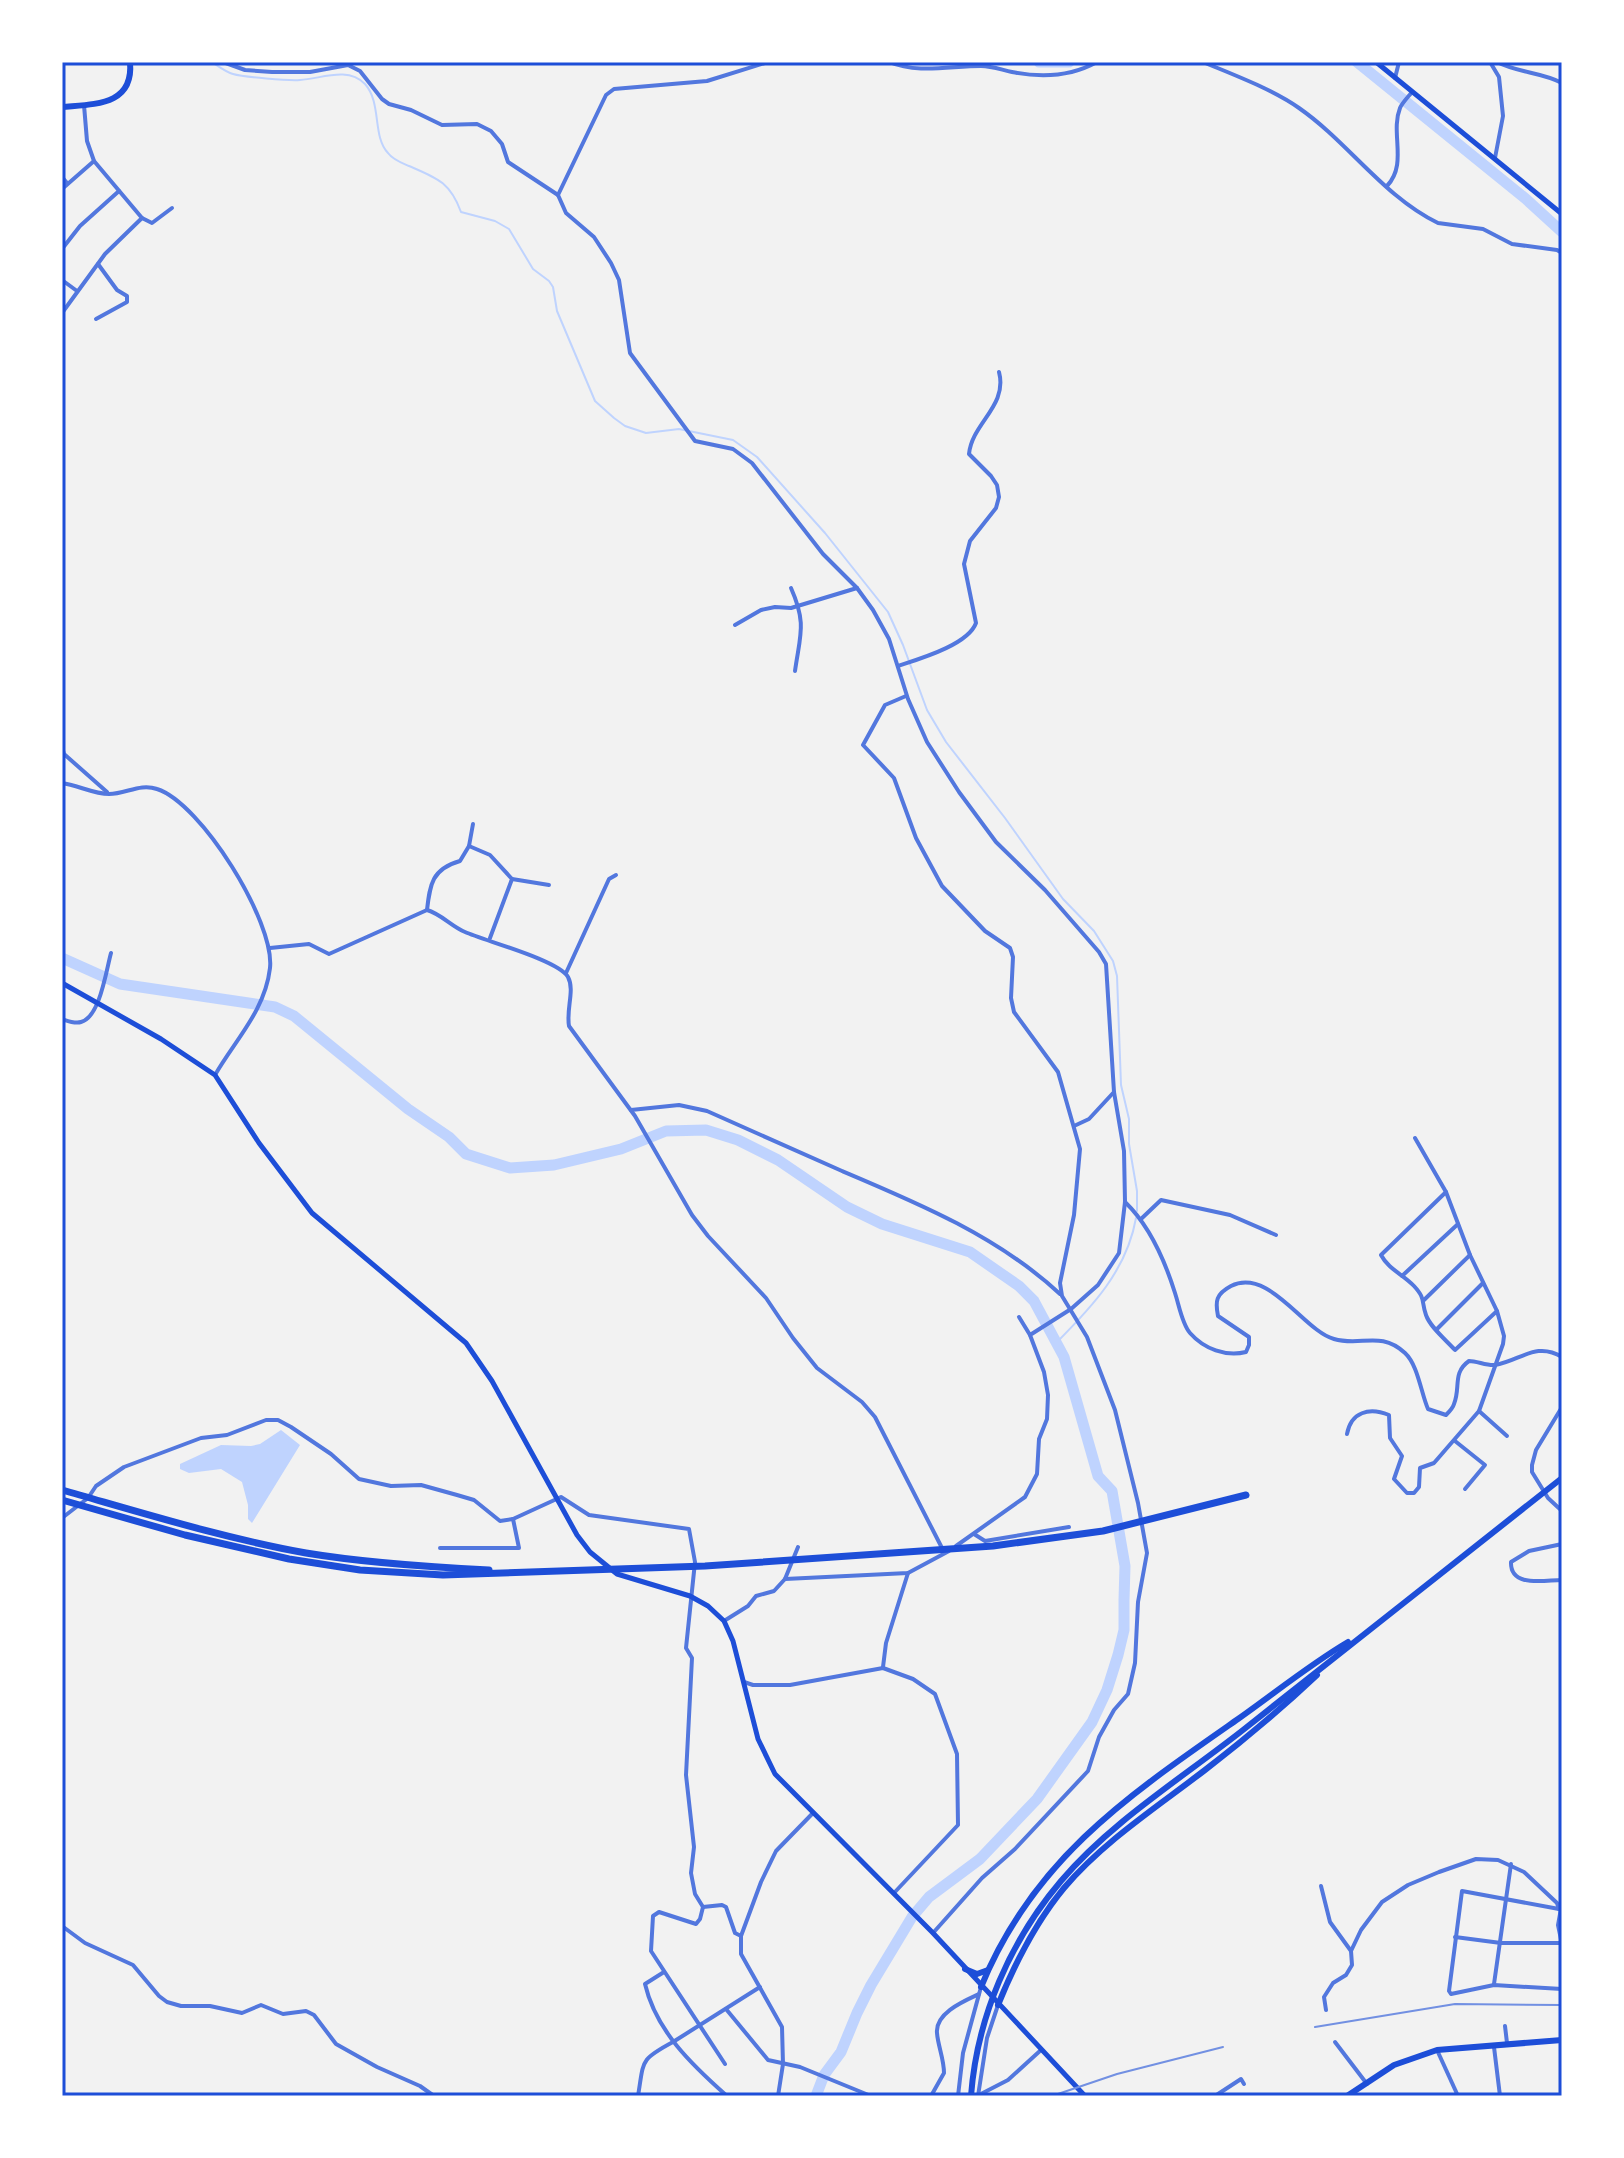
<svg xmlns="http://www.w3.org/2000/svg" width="1624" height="2158" viewBox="0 0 1624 2158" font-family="'Source Sans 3',sans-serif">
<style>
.water{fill:#bfd3fe}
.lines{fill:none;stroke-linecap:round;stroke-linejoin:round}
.stream{stroke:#bfd3fe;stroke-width:2}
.river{stroke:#bfd3fe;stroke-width:11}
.minor{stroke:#5277de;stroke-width:4}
.tertiary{stroke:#5277de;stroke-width:4}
.secondary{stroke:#1d4ed8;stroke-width:5}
.primary{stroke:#1d4ed8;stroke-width:6}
.trunk{stroke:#1d4ed8;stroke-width:6}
.motorway{stroke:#1d4ed8;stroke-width:7}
.rail{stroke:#7290e2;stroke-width:2}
.neatline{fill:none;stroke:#1d4ed8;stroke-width:3}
</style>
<rect width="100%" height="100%" fill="#f2f2f2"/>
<polygon class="water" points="281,1430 300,1445 252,1523 248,1519 248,1505 242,1482 221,1469 189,1473 180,1469 180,1464 221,1445 251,1446 260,1444"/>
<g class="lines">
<g class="stream">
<path d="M212,62C218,66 226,72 233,74C243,77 289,81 300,80C321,79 347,66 365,84C382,103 372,136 388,153C393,160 402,163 409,166C437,178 450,182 461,212L495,221L509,229L533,269L549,281L553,287L557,311L595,401L614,418L625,426L646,433L679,429L733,440L757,457L825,533L888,612L903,645L927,710L946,742L1005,818L1063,899L1094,931L1113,961L1117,976L1121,1085L1129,1119V1144L1137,1191V1211"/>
<path d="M1056,1343C1092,1307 1127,1270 1136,1218"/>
</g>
<g class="river">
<polyline points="1039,62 1069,62"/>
<polyline points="1357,62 1526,199 1562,232"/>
<polyline points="62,958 120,984 275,1007 294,1016 408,1109 449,1137 466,1154 510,1168 554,1165 621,1149 666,1131 706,1130 738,1140 778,1160 847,1207 882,1224 970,1252 1019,1286 1034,1301 1064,1357 1098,1476 1112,1491 1125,1566 1124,1600 1124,1630 1118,1655 1107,1690 1092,1722 1037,1799 980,1859 929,1897 912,1917 871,1985 857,2013 841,2052 824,2075 816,2096"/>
</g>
<g class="minor">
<polyline points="223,62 245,70 272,72 310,72 348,65 360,71 382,99 389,104 411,110 442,125 477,124 491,131 502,144 508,162 558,195 566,213 594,237 611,263 619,280 630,353 695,441 733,449 752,463 823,554 857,588 873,610 889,639 908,699 927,742 959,792 996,842 1045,890 1099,952 1106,964 1114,1092 1124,1151 1125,1202 1119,1253 1098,1285 1071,1309 1030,1335 1044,1372 1048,1395 1047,1419 1039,1439 1037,1474 1025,1497 956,1546"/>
<path d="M889,62C918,74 950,66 981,66C992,66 1002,70 1012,72C1042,78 1070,77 1097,62"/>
<path d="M1203,62C1234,75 1272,89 1299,108C1348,142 1384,197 1438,223L1483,229L1512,244L1557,250L1562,253"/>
<polyline points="1490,62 1499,77 1503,116 1495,158"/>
<path d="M1497,62C1518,73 1542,72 1562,83"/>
<polyline points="1395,78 1399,62"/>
<polyline points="62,177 67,183"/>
<path d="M1387,186C1408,164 1390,133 1400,108C1402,103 1409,96 1412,92"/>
<polyline points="62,189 94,161"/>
<polyline points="558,195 606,95 614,89 707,81 768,62"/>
<polyline points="142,218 152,223 172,208"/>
<polyline points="62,249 80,226 119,191"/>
<polyline points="62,280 77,291"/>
<polyline points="62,313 105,254 142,218 94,161 87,141 84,105"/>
<polyline points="96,319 127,302 127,296 117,290 98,264"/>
<path d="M791,588C807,624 800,635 795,671"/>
<polyline points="735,625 761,610 775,607 791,608 857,588"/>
<path d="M898,666C919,659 968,645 976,623L964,564L970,541L996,508L999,497L997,485L991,476L969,454C972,423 1008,406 999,372"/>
<polyline points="906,696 885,705 863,745 894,778 916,838 942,886 985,931 1010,948 1013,957 1011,998 1014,1012 1058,1072 1080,1149 1074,1215 1060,1283 1062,1296 1087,1337 1115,1410 1138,1503 1147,1553 1138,1602 1135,1663 1128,1694 1114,1710 1099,1737 1088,1771 1015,1849 982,1878 933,1933"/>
<polyline points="62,747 64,754 107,792"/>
<path d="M62,783C77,785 94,794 109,794C126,794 140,783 157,789C201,803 275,922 270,968C265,1011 235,1040 215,1075"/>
<polyline points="469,846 473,824"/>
<polyline points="512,879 549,885"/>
<path d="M427,910C430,884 432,869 460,861L469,846L490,855L512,879L490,938"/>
<path d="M270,948L309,944L329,954L427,910C441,914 451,926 465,932C485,941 558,960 568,977C575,990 566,1009 569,1026L635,1116L692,1215L708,1236L766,1298L793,1338L817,1368L862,1402L875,1417L942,1548"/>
<polyline points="566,973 609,879 616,875"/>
<polyline points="1562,1011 1562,1014"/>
<path d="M62,1019C68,1021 75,1024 81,1022C100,1017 106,971 111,953"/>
<path d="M631,1110L679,1105L707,1111C751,1131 796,1151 842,1171C918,1203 999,1237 1060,1294"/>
<polyline points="1074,1126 1089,1119 1114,1092"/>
<path d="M1446,1192L1381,1255C1389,1270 1403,1274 1414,1286C1426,1299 1421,1301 1426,1315C1430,1327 1446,1340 1455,1350L1497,1311"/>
<path d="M1125,1202C1149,1225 1165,1261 1175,1293C1179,1305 1182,1324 1190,1333C1204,1349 1226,1357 1246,1352L1249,1345V1337L1218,1316C1215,1301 1216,1294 1231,1286C1269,1267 1304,1331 1334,1339C1361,1347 1380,1330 1405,1353C1418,1365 1421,1393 1428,1409L1446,1415C1449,1412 1453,1408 1454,1404C1461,1387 1452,1373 1469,1361C1477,1361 1487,1366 1495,1365C1520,1361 1536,1341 1562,1357"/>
<polyline points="1141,1219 1161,1200 1230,1215 1276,1235"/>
<polyline points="1402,1276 1458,1224"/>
<polyline points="1424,1300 1470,1255"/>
<polyline points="1019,1317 1030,1335"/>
<polyline points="1437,1329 1483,1283"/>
<polyline points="1562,1407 1536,1450 1532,1465 1532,1472 1548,1498 1562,1511"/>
<polyline points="1479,1411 1507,1436"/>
<polyline points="62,1423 63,1422"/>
<path d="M1347,1434C1351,1412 1369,1407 1389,1415L1390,1438L1402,1456L1394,1479L1407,1493H1414L1419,1487L1420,1468L1434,1463L1479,1411L1503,1344L1504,1336L1497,1311L1470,1255L1446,1192L1415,1138"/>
<polyline points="1455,1441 1485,1465 1465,1489"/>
<polyline points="62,1518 88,1498 96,1486 124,1467 201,1438 227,1435 266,1420 278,1420 291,1427 331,1454 359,1479 391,1486 421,1485 457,1495 474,1500 500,1521 513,1519 561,1497 589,1515 689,1529 695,1562 686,1648 692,1658 686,1775 694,1847 691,1873 695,1894 703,1907 700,1919 696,1924 659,1912 653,1916 651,1951 725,2064"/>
<polyline points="974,1534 985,1541 1069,1527"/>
<path d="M1562,1544L1529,1551L1511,1562C1510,1588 1544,1580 1562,1580"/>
<polyline points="440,1548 519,1548 513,1519"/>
<polyline points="785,1579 908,1573 949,1551"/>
<polyline points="724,1621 748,1606 756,1596 774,1591 785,1579 798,1547"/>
<polyline points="883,1667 886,1643 908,1573"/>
<polyline points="744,1682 753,1685 790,1685 883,1668 913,1679 935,1694 957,1754 958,1825 894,1893"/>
<polyline points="1321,1886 1330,1922 1351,1951"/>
<polyline points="703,1907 722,1905 726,1907 735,1933 741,1936"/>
<polyline points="1559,1909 1462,1891 1449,1991 1451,1994 1494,1985 1562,1989"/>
<polyline points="62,1926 85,1943 133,1965 159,1996 167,2002 181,2006 210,2006 242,2013 261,2005 283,2014 306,2011 314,2015 336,2044 377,2067 420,2086 434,2096"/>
<polyline points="1455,1937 1501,1943 1561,1943"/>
<polyline points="1562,1944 1558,1925 1562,1903"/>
<path d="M664,1972L645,1984C656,2031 692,2065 727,2096"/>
<polyline points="1494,1984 1511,1864"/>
<polyline points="726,2009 768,2060 800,2067 871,2096"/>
<polyline points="1326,2010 1324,1997 1333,1983 1346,1975 1352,1965 1351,1951 1361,1930 1382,1902 1408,1885 1439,1872 1476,1859 1498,1860 1524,1872 1557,1903 1559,1909"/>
<polyline points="1335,2042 1367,2084"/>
<polyline points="1437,2050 1458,2096"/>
<path d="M638,2096C644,2061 639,2060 673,2042"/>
<polyline points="778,2096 783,2064 782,2027 741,1954 741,1936 761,1882 776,1851 812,1814"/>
<path d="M931,2096L944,2073C944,2059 938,2046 937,2033C935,2013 964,2001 979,1994"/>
<polyline points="958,2096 963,2053 981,1987"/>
<polyline points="977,2096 1008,2080 1041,2050"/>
<polyline points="978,2096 987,2038 998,2005"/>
<polyline points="1215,2096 1241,2079 1244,2084"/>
</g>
<g class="tertiary">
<polyline points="1505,2026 1507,2043"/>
<polyline points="673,2042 760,1987"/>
<polyline points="1494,2047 1500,2096"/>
</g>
<g class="secondary">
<polyline points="1376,62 1562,214"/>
<polyline points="62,983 161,1039 215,1075 259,1143 312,1213 466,1343 492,1381 577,1535 590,1552 617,1574 690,1596 708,1606 724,1621 733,1641 758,1739 775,1774 933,1933 1085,2096"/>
</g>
<path class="primary" d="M62,107C94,104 134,106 130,62"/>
<g class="trunk">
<polyline points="965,1969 977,1974 988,1970"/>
<path d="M981,1987C1033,1859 1129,1795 1238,1719C1275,1693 1309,1665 1348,1642"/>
<path d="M998,2005C1015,1963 1035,1923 1064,1888C1104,1841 1157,1807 1205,1770C1244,1740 1281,1709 1317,1675"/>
<path d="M971,2096C977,2017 1010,1941 1061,1881C1111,1822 1182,1778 1243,1730C1349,1646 1456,1562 1562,1478"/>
<polyline points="1347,2096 1394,2065 1437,2050 1562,2040"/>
</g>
<g class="motorway">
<path d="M62,1490C143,1513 223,1538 306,1553C366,1563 428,1567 489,1570"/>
<polyline points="62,1500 185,1535 289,1559 360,1570 443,1575 705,1566 993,1546 1103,1531 1246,1495"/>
</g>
<g class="rail">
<polyline points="1315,2027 1455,2004 1562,2005"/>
<polyline points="1052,2096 1117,2074 1223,2047"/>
</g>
</g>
<rect width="1624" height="2158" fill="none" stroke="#ffffff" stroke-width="128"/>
<rect x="64" y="64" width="1496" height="2030" class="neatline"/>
</svg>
